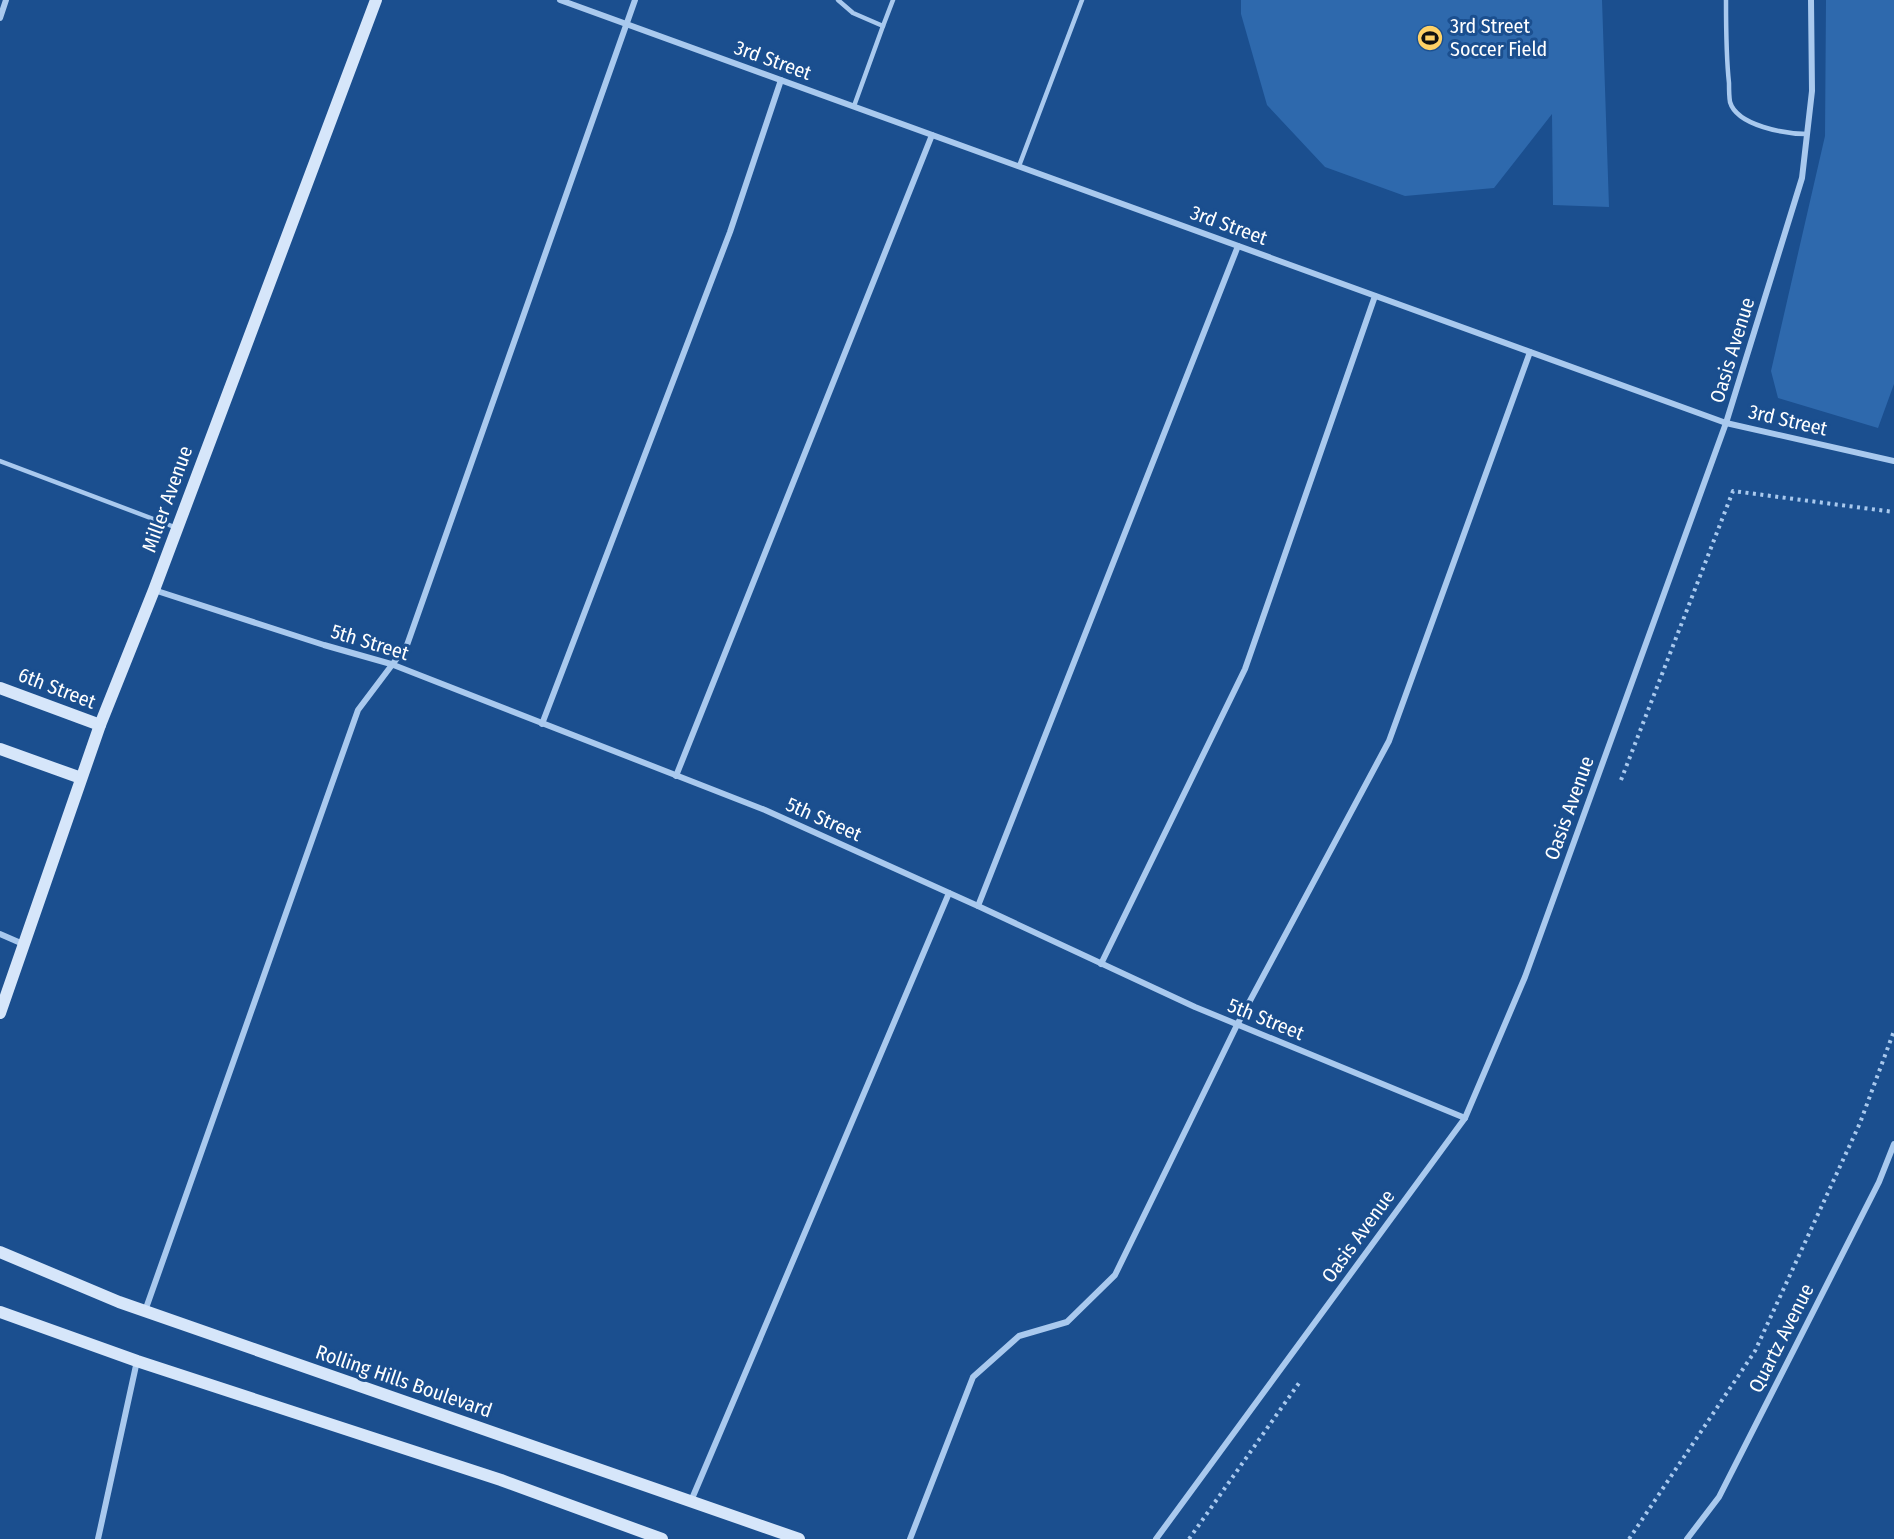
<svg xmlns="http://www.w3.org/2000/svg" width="1894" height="1539" viewBox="0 0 1894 1539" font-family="'Fira Sans Condensed',sans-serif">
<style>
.green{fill:#2e69ad}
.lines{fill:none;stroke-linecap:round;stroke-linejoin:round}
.path{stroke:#a9c9ee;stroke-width:4;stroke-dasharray:3 4.5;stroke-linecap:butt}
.lane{stroke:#a9c9ee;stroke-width:4.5}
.street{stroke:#a9c9ee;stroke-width:6}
.secondary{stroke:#d6e6fa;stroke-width:12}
.labels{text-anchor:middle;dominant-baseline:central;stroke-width:6;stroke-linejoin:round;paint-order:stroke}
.poi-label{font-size:20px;fill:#fff;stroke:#1b4f8f;text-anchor:start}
.street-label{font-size:20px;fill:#fff;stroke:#1b4f8f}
</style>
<rect width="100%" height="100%" fill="#1b4f8f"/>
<g class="green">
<polygon points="1241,0 1602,0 1609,207 1553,205 1552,114 1494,188 1405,196 1325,167 1267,105 1241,14"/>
<polygon points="1826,0 1894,0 1894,384 1878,428 1778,398 1771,371 1825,136"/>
</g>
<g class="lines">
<g class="path">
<polyline points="1621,780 1733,491 1894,512"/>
<polyline points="1189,1539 1299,1383"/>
<polyline points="1629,1539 1755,1351 1860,1123 1894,1031"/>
</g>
<g class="lane">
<polyline points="838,0 853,13 883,26 854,106"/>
<path d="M1726,0C1726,28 1726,56 1729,83C1729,89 1729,96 1730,102C1737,126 1786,134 1807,134"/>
<polyline points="883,26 893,0"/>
<polyline points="1019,166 1082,0"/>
<polyline points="0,461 177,528"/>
</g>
<g class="street">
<polyline points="560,0 1726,423 1894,461"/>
<polyline points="0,18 6,0"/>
<polyline points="154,590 324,645 391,664 765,810 978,906 1195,1007 1465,1118"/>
<polyline points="542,724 730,232 781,80"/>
<polyline points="676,776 932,135"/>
<polyline points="978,906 1238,246"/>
<polyline points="0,934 23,944"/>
<polyline points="1101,964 1245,669 1375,296"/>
<polyline points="145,1311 358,710 407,645 635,0"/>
<polyline points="691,1501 949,893"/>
<polyline points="98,1539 137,1361"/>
<polyline points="910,1539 973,1377 1019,1336 1067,1322 1115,1275 1237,1025 1389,741 1530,352"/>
<polyline points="1156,1539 1465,1118 1525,977 1726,423 1802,178 1812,91 1811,0"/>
<polyline points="1687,1539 1719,1497 1879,1182 1894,1144"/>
</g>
<g class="secondary">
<polyline points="0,688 100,725"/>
<polyline points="0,749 81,778"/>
<polyline points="0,1013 100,725 154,590 376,0"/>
<polyline points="0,1252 119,1302 799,1539"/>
<polyline points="0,1312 137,1361 501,1480 662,1539"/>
</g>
</g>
<defs>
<g id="stadium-disc" transform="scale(1.35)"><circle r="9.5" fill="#ffd166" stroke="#1b4f8f"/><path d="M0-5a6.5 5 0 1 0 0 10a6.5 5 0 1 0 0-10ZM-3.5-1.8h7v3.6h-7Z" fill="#111"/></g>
</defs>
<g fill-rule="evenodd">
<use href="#stadium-disc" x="1430" y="38"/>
</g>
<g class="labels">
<g class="poi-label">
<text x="1450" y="26">3rd Street<tspan x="1450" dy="23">Soccer Field</tspan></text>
</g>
<g class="street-label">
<text transform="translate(773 60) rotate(20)">3rd Street</text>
<text transform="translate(1229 225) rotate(20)">3rd Street</text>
<text transform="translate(1732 350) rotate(-73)">Oasis Avenue</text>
<text transform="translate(1788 420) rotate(13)">3rd Street</text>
<text transform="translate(167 499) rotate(-70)">Miller Avenue</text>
<text transform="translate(370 642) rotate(17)">5th Street</text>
<text transform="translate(57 688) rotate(21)">6th Street</text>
<text transform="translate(1569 808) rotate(-70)">Oasis Avenue</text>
<text transform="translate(824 819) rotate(24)">5th Street</text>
<text transform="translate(1266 1019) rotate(22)">5th Street</text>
<text transform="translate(1358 1236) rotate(-54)">Oasis Avenue</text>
<text transform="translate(1781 1338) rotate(-63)">Quartz Avenue</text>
<text transform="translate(404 1381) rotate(19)">Rolling Hills Boulevard</text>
</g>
</g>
</svg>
